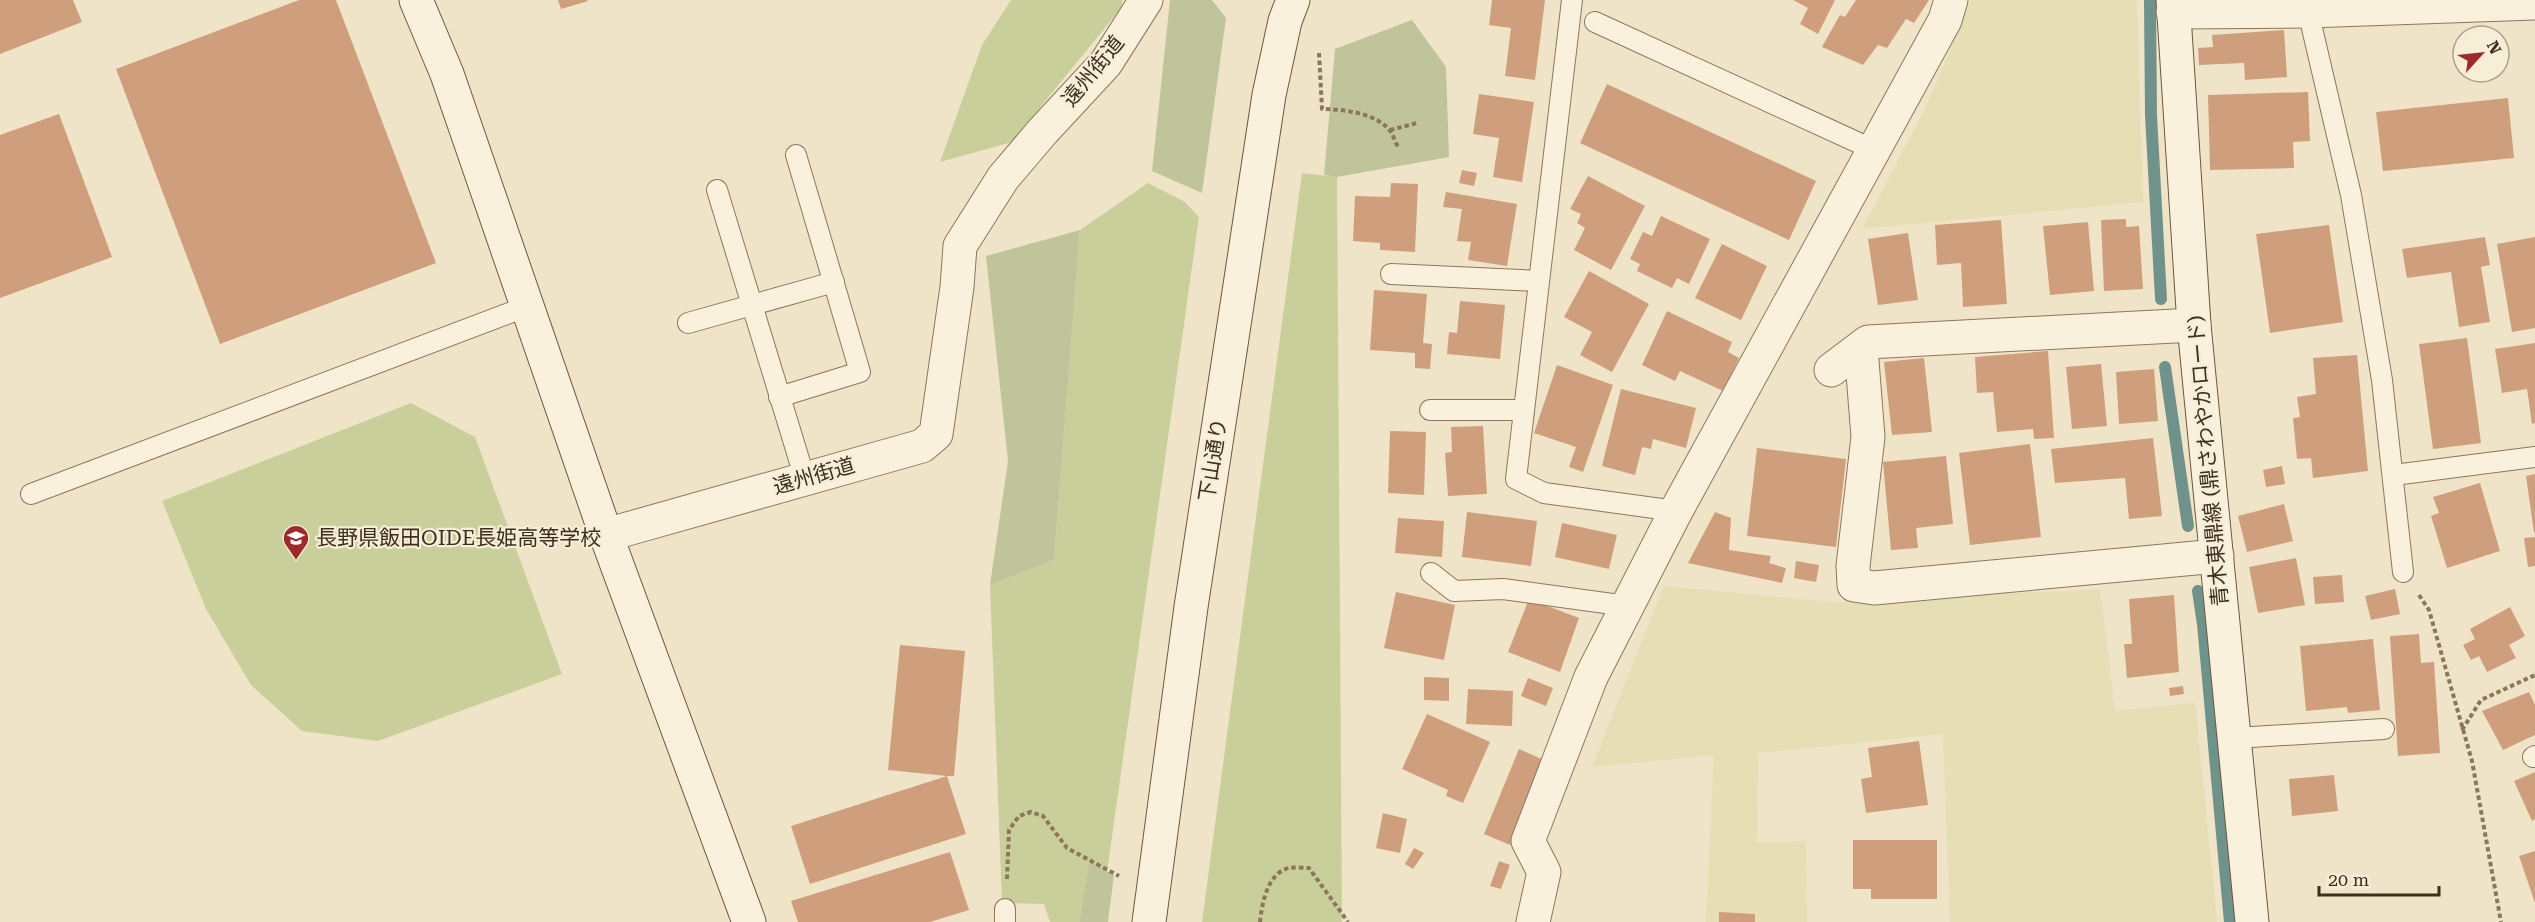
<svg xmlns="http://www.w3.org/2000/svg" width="2535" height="922" viewBox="0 0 2535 922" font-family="'Roboto Serif','Noto Sans JP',serif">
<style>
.farmland{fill:#e6deb5}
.green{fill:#c9cf9b}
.cemetery{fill:#bfc49a}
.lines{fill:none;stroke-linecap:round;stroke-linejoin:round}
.stream{stroke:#6f938a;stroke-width:12}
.building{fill:#cf9f7d}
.lane-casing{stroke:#8d765c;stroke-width:22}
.street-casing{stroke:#8d765c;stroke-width:35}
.secondary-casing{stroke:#6f573f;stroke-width:35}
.path{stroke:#8d765c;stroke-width:4;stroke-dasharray:4.5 3;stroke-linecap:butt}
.lane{stroke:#faf1dc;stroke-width:20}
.street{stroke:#faf1dc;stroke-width:33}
.secondary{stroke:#faf1dc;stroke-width:33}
.labels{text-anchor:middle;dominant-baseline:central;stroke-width:4.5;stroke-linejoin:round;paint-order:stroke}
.street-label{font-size:21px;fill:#3d2e20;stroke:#f7eed8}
.poi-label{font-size:21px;fill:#3d2e20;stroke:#f7eed8;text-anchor:start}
</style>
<rect width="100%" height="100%" fill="#f0e4c8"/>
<g class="farmland">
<polygon points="1971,0 2137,0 2143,202 1862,229 1925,109"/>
<polygon points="1664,586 1832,602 2100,589 2115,711 2195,703 2217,922 1950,922 1943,734 1758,753 1757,843 1806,841 1807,922 1706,922 1714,755 1592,767"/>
</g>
<g class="green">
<polygon points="1011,0 1122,0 1122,7 1012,142 940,162 982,45"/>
<polygon points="1302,173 1337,177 1342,922 1202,922"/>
<polygon points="1148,183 1185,202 1199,217 1100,922 1050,922 1044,904 1002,903 990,585 1054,560 1080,230"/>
<polygon points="411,403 475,437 562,674 378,741 302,731 251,685 206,609 162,501"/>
</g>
<g class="cemetery">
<polygon points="1170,0 1212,0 1226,18 1202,193 1152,171"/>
<polygon points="1412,20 1446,67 1449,157 1337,177 1324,175 1335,49"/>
<polygon points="1080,230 1054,560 990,585 1008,461 986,256"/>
<polygon points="1089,862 1114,875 1108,922 1080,922"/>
</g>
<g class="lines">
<g class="stream">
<polyline points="2150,0 2151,115 2161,299"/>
<polyline points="2165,367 2188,526"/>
<polyline points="2198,591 2203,624 2230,922"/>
</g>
</g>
<g class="building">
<polygon points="0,0 73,0 82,22 0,54"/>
<polygon points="299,0 336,0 436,263 220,344 116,69"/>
<polygon points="558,0 587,0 588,1 561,9"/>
<polygon points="1492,0 1545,0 1535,80 1505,76 1511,28 1489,25"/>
<polygon points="1793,0 1835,0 1818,34 1800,24 1808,8"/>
<polygon points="1856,0 1929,0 1914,23 1906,19 1887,48 1878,45 1863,65 1822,47 1840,15 1845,17"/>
<polygon points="2284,30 2287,77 2245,80 2244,63 2199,65 2198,48 2213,47 2212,35"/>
<polygon points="1607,84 1816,181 1789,240 1580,143"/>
<polygon points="2308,92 2310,141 2293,142 2294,168 2210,170 2208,95"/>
<polygon points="1479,94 1534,102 1522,182 1493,177 1499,138 1473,134"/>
<polygon points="2508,98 2514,158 2383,171 2376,112"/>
<polygon points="59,114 112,257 0,298 0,135"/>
<polygon points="1462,170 1477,173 1474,186 1459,183"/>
<polygon points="1588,176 1645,206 1611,270 1574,250 1585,228 1577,223 1581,214 1570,209"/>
<polygon points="1391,183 1418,184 1415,252 1380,250 1380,243 1353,241 1355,196 1390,197"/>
<polygon points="1446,192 1517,204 1507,266 1468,260 1471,242 1457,241 1462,209 1443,207"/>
<polygon points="1661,216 1710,239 1689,284 1677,278 1672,288 1637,271 1640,264 1630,259 1643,232 1652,236"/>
<polygon points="2126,219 2126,227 2139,226 2143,289 2104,291 2101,220"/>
<polygon points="2001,220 2007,304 1963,307 1961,263 1937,265 1935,225"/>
<polygon points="2088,222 2094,291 2050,295 2043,226"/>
<polygon points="2329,225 2343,322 2270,333 2256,234"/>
<polygon points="1908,233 1918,300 1878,305 1868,239"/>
<polygon points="2485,237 2490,265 2481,267 2490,322 2459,327 2451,272 2407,278 2402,249"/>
<polygon points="2535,237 2535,328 2512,332 2497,244"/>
<polygon points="1722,244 1767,266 1741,320 1695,298"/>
<polygon points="1589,271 1649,304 1612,372 1580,355 1592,332 1564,317"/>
<polygon points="1374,290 1427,294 1423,343 1432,344 1430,369 1415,368 1415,353 1370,350"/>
<polygon points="1460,301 1505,305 1500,359 1447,354 1449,332 1457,333"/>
<polygon points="1667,311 1732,342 1728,352 1739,358 1723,391 1680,371 1675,381 1642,365"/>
<polygon points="2467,338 2481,443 2433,449 2419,344"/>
<polygon points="2535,343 2535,423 2532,424 2527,389 2502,393 2495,349"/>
<polygon points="2048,351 2054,438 2034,439 2033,429 1997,432 1993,392 1977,393 1975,357"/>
<polygon points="2357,355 2368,471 2313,478 2311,458 2297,459 2293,418 2300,417 2297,397 2316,394 2313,358"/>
<polygon points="1924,358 1932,432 1892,435 1884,362"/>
<polygon points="2101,364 2107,426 2072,429 2066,367"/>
<polygon points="1557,365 1613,385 1583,472 1569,467 1576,447 1534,433"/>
<polygon points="2154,369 2158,421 2119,424 2116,372"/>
<polygon points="1621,389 1696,408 1686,448 1653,439 1651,449 1642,447 1635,475 1602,466"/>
<polygon points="1483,426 1487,494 1448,496 1445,453 1452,452 1451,427"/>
<polygon points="1390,431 1426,432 1424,495 1388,493"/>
<polygon points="2153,438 2162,516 2129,519 2125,478 2055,483 2051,449"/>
<polygon points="2030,444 2041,537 1970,545 1959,453"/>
<polygon points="1757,448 1846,459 1836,547 1747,536"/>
<polygon points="1946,456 1953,524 1916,528 1918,548 1891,550 1883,462"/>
<polygon points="2282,466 2285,484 2266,487 2263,470"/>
<polygon points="2535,474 2535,532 2534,533 2526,476"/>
<polygon points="2480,483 2500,551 2447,568 2431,516 2439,513 2433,497"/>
<polygon points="2284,504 2293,541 2247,552 2238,516"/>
<polygon points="1467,512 1537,521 1531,566 1462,557"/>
<polygon points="1715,512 1731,518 1729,550 1771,556 1769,563 1786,568 1782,583 1688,563"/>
<polygon points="1398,518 1444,521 1442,557 1395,553"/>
<polygon points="1562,523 1617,535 1609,569 1555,557"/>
<polygon points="2535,537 2535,566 2528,567 2524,538"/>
<polygon points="2296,558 2305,605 2258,613 2249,567"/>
<polygon points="1796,561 1819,565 1816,582 1794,578"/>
<polygon points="2342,575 2344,602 2315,604 2313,577"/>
<polygon points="2395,589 2400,614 2371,620 2365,596"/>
<polygon points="1396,592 1455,605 1444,660 1384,648"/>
<polygon points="2174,595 2179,672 2127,678 2124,644 2132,644 2129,599"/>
<polygon points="1529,599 1579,618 1560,672 1508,652"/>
<polygon points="2510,607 2525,636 2509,645 2516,658 2487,672 2479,656 2471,660 2463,645 2475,639 2470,629"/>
<polygon points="2419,634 2421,663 2434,662 2440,753 2398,756 2390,636"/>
<polygon points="2373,639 2380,710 2348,713 2347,707 2306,711 2300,646"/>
<polygon points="900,645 965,651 954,776 947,776 966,834 810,884 791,826 947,776 888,770"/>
<polygon points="1424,677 1449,678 1449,701 1424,700"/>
<polygon points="1528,678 1553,688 1546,706 1521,696"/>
<polygon points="2183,686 2184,694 2170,696 2169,688"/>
<polygon points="1468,689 1513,691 1512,726 1466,724"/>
<polygon points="2529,692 2535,705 2535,735 2503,750 2482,711"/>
<polygon points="1427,714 1490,742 1463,803 1446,796 1448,790 1402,769"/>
<polygon points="1919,741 1928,805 1866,813 1861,779 1872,777 1868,748"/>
<polygon points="1519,749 1544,760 1510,845 1484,834"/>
<polygon points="2535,772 2535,819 2532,821 2514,781"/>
<polygon points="2334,775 2338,811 2292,816 2289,779"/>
<polygon points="1383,813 1407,819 1400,853 1376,848"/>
<polygon points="1853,840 1937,840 1937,899 1871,899 1871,889 1853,889"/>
<polygon points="1414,848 1424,853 1413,869 1405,864"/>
<polygon points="2535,851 2535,903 2519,856"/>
<polygon points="950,852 969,910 930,922 798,922 791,901"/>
<polygon points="1499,861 1510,865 1501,889 1490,886"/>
<polygon points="1719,912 1755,914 1755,922 1719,922"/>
</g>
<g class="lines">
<g class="lane-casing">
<g id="lane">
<polyline points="1572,0 1516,479 1544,493 1676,511"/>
<polyline points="2308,11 2351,195 2382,380 2403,572"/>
<polyline points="1595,22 1874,150"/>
<polyline points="717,190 805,479"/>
<polyline points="1391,274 1539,281"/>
<polyline points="688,323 834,282"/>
<polyline points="779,397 860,372 796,155"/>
<polyline points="1430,410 1524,410"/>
<polyline points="2394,475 2535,457"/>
<polyline points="31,494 528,306"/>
<polyline points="1431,573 1454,591 1503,589 1627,606"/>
<polyline points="2235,738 2384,729"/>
<polyline points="2533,757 2535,756"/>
<polyline points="1005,909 1005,922"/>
</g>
</g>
<g class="street-casing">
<g id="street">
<polyline points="2173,12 2308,11 2535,3"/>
<polyline points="1861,348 1868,437 1853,566 1854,585 1874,588 2217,556"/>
<polyline points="1831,370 1868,342 2194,325"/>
<polyline points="606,535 922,446 936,434 957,287 960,246 1003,178 1043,131 1106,63 1146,0"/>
<polyline points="1533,922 1544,872 1528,841 1591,677 1676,511 1945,20 1951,0"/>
</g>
</g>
<g class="secondary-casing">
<g id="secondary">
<polyline points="416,0 447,74 606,535 749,922"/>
<polyline points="2173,0 2194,325 2252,922"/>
<polyline points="1149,922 1191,607 1269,95 1285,21 1293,0"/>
</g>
</g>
<g class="path">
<path d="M1319,53L1322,109C1342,109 1378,113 1391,132C1394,137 1396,144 1399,149"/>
<polyline points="1390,130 1417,123"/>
<polyline points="2419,595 2429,610 2472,761 2501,922"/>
<polyline points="2462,730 2481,700 2535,675"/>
<polyline points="1007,879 1009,830 1019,816 1031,812 1043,816 1067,848 1119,876"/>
<path d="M1260,922C1262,904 1267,873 1289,868C1295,867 1303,868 1309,868L1348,922"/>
</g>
<use href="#lane" class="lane"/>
<use href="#street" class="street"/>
<use href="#secondary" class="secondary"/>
</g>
<defs>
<g id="school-pin" transform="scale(1.35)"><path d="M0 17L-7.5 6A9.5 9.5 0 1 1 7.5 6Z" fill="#9e2a2b" stroke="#f7eed8"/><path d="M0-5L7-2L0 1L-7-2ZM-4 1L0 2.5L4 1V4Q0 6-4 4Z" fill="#fff"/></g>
</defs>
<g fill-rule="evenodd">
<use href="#school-pin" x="296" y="538"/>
</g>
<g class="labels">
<g class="street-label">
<text transform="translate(1093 71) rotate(-51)">遠州街道</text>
<text transform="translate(1213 460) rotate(-81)">下山通り</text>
<text transform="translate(2208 461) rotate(-95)">青木東鼎線 (鼎さわやかロード)</text>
<text transform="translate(814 476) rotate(-16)">遠州街道</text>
</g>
<g class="poi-label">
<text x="316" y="538">長野県飯田OIDE長姫高等学校</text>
</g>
</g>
<g transform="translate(2481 54) rotate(63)"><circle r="28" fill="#f7eed8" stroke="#ada18e" stroke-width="1.5"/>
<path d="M0-4.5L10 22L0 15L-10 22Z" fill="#9e2a2b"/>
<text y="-9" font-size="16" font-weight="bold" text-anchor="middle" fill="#3d2e20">N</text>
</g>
<path d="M2319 886v9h120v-9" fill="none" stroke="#3d2e20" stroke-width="3"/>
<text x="2328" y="886" font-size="18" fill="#3d2e20" stroke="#f7eed8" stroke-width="4.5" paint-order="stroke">20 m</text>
</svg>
